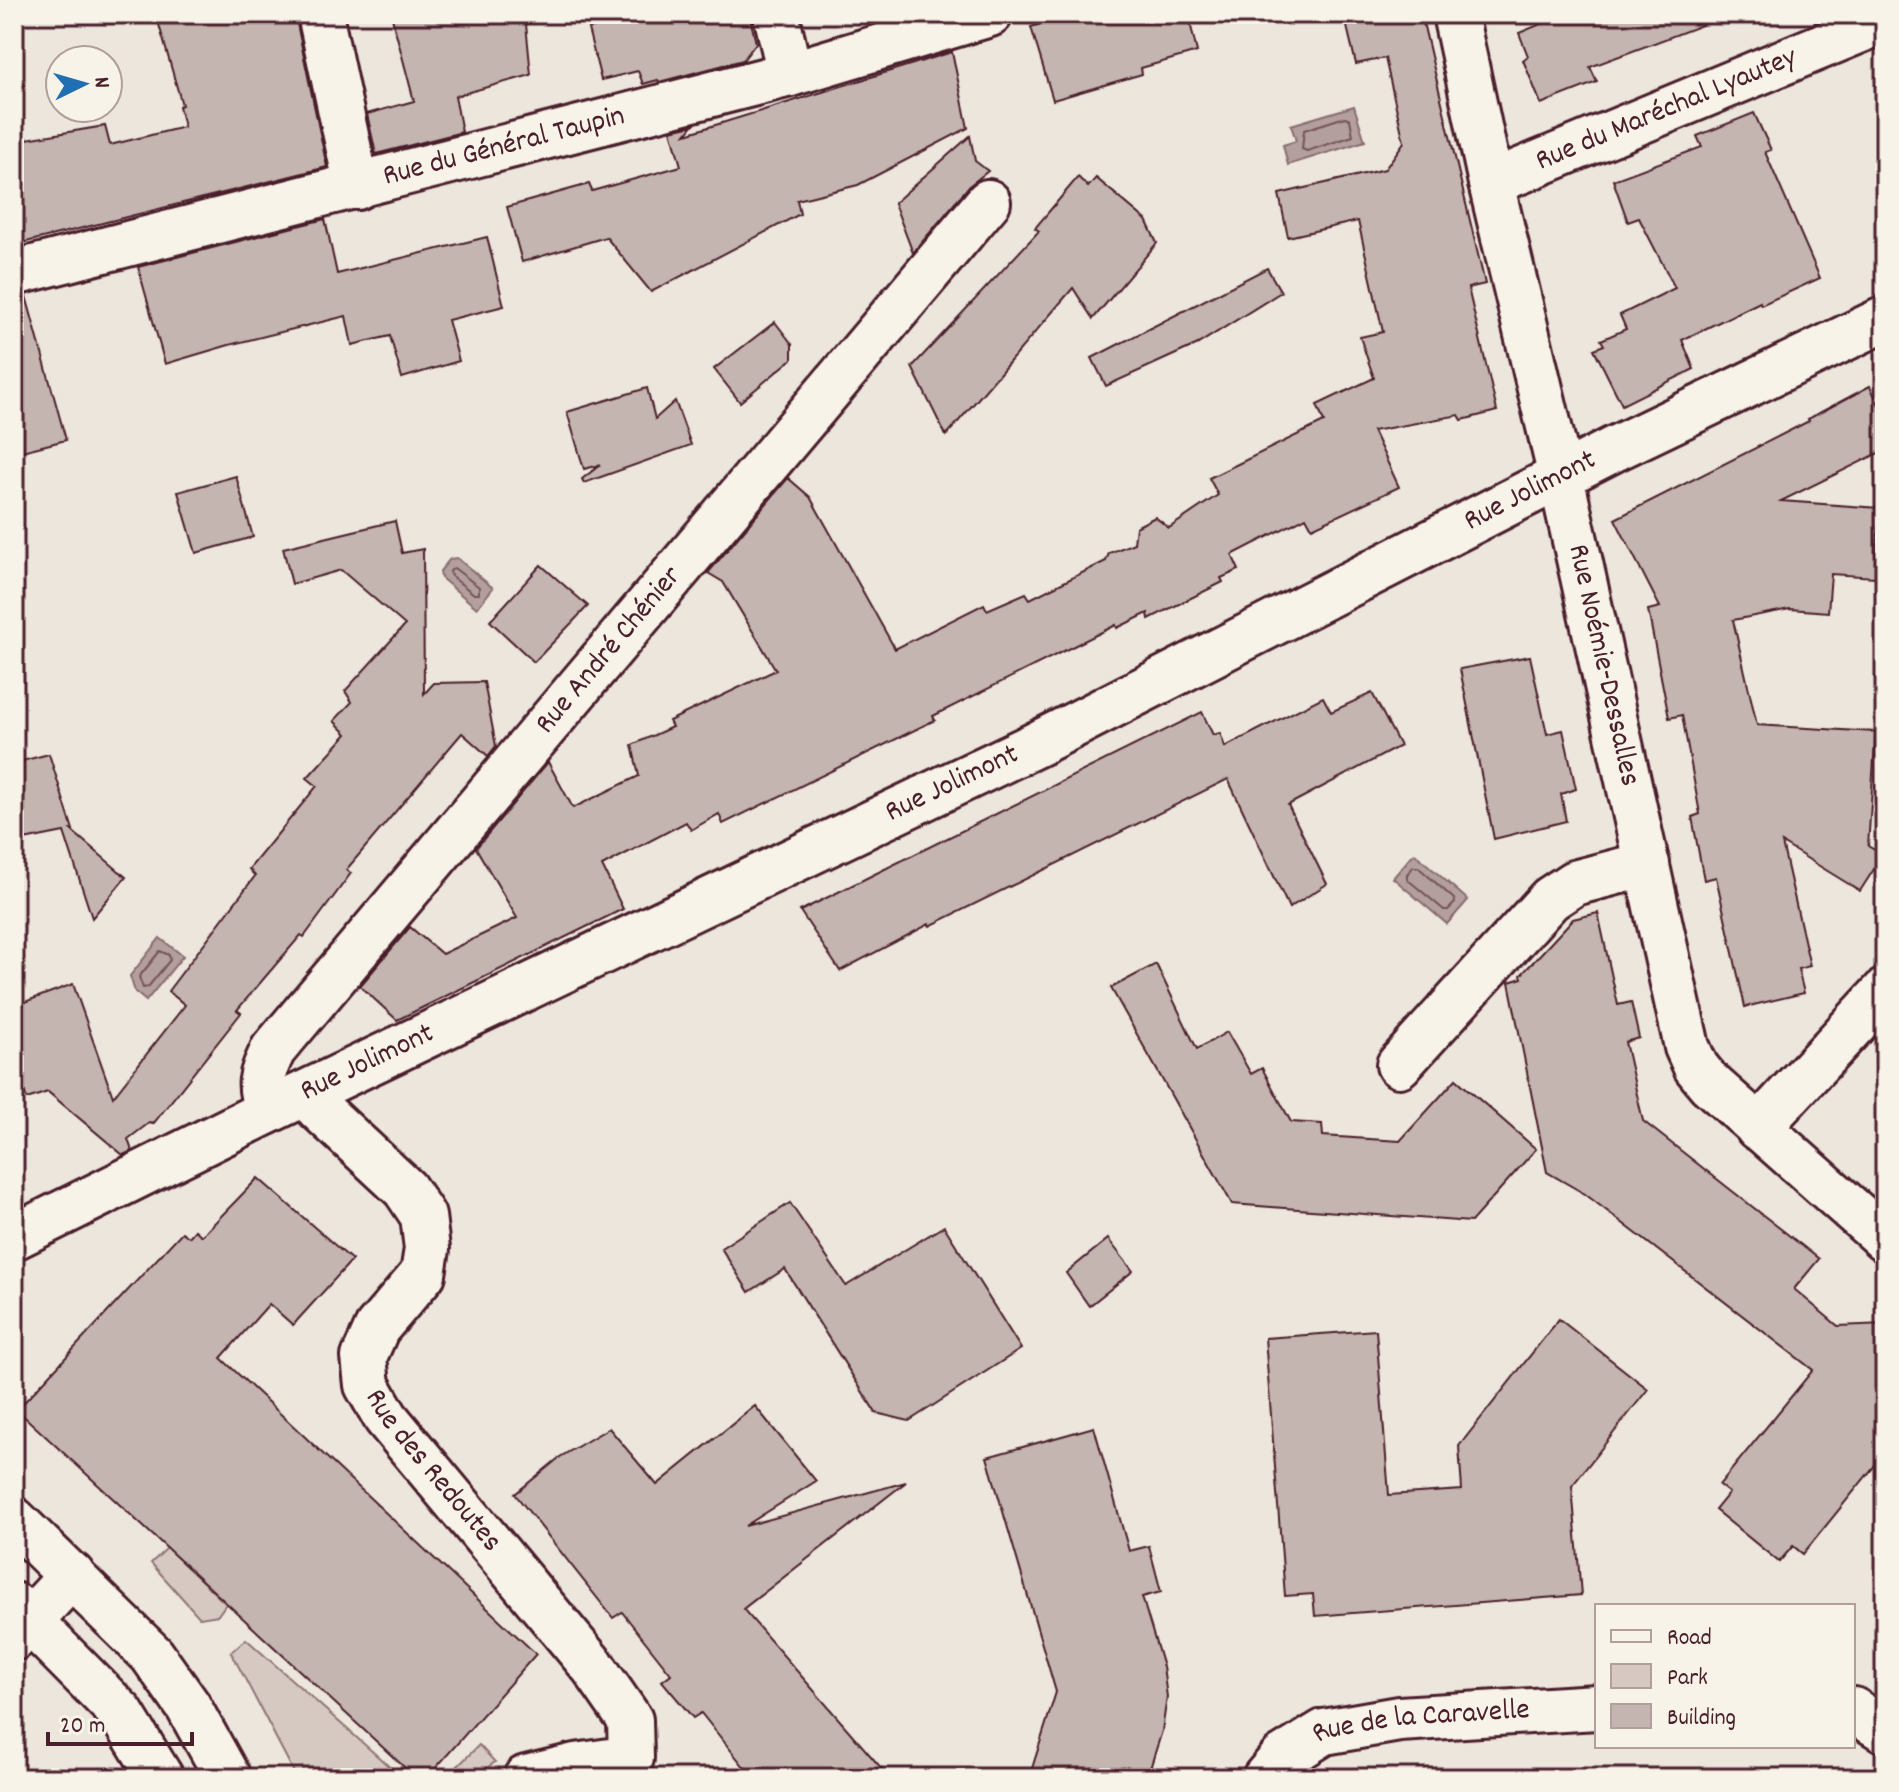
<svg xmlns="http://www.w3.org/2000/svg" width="1899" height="1792" viewBox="0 0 1899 1792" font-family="Dekko,sans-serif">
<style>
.green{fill:#d5c9c2;stroke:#907476;stroke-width:2}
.water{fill:#b39f9d;stroke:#896c6f;stroke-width:2}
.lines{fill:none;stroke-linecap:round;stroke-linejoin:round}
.shore{stroke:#745259;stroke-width:2}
.building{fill:#c4b5b0;stroke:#4a1f2b;stroke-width:2}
.minor-casing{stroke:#4a1f2b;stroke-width:50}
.major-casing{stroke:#4a1f2b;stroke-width:50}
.minor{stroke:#f7f3e8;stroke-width:44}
.major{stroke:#f7f3e8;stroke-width:44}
.labels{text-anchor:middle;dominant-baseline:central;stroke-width:6;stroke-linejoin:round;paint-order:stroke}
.street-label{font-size:30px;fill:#4a1f2b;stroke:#f7f3e8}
</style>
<rect width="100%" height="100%" fill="#ece6dd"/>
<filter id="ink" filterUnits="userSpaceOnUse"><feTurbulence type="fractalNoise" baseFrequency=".0125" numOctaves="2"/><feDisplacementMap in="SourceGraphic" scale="16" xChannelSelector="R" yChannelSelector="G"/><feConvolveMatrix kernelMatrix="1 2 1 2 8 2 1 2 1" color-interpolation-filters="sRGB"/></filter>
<g filter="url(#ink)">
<g class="green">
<polygon points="167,1548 226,1604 218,1615 200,1618 151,1563"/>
<polygon points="246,1639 402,1778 297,1778 231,1652"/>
<polygon points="479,1745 495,1762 473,1778 446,1778"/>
</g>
<g class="water">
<polygon points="1354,106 1365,141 1288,165 1283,145 1296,141 1291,125"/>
<polygon points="457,558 493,588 477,608 441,578 440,571 450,559"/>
<polygon points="1414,853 1468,900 1447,924 1393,878"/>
<polygon points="160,938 183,956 146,1001 135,992 130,976"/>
</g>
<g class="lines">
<g class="shore">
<polygon points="1345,117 1350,119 1353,136 1307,151 1302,149 1304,130"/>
<polygon points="454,568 479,587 479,594 474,594 451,576 450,571"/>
<polygon points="1413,867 1418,867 1454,899 1455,903 1448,910 1444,910 1407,879 1407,874"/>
<polygon points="160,951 169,955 170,960 148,987 143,988 139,977"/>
</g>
</g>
<g class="building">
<polygon points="156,14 295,14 327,167 14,245 14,141 105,126 110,145 184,127 179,106 182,105"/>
<polygon points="391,14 525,14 531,75 455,96 462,132 376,154 367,114 414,101"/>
<polygon points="645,14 749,14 756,43 743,60 659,82 658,80 643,84 638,71 601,80 588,29"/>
<polygon points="871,14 903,14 873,23"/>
<polygon points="1073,14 1188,14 1197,52 1141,68 1142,74 1053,100 1031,27"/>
<polygon points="1344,14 1421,14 1485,284 1468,288 1497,411 1462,420 1459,415 1373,431 1399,487 1312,528 1306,517 1232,555 1239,570 1221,578 1223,582 1149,619 1148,613 1117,628 1116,625 933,716 935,720 723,824 719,814 691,830 686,822 602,866 623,909 397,1020 360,986 410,927 442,954 517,918 476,848 548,762 573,808 639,776 632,745 672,727 669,721 776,670 723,582 708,573 788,478 810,497 895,649 984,604 987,610 1026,593 1030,599 1106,561 1109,553 1134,543 1136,527 1155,517 1169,528 1218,495 1209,478 1324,422 1317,405 1374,378 1360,337 1383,332 1358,221 1288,237 1279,194 1385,169 1404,142 1385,58 1356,64"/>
<polygon points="1565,14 1720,14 1721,18 1590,67 1597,82 1541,104 1523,60 1528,56 1519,33"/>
<polygon points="952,52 968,128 858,185 797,200 800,214 651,292 606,237 522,262 507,207 589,184 592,191 681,166 671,130 693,125 686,134"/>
<polygon points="1754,113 1771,150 1765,152 1820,278 1761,305 1760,302 1682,340 1694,369 1622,405 1594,349 1604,345 1601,340 1626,329 1620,315 1675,288 1639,218 1628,222 1613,180 1702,147 1697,136"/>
<polygon points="970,136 975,161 988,171 969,186 913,253 894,203"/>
<polygon points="1078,177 1088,187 1096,178 1146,220 1157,243 1093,319 1073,288 946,436 912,367 1039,231 1035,228"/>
<polygon points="325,219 337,274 487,237 504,306 448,320 459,361 402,378 390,336 352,345 346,316 229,345 165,364 138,267"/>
<polygon points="1267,268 1281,292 1198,344 1106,386 1092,358"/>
<polygon points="26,296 66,440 14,453 14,297"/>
<polygon points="775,322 792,344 792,359 740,402 714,369"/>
<polygon points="1870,386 1885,418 1885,450 1781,501 1879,508 1875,577 1831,574 1828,612 1790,609 1733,620 1757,725 1876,732 1868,846 1883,855 1860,891 1782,843 1810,966 1798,969 1804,993 1745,1007 1716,877 1704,880 1692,817 1700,814 1682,715 1669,718 1648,610 1660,607 1615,519 1809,421 1808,419"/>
<polygon points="647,388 655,419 675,401 691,445 584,483 582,479 600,465 584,469 567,412"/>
<polygon points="236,476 253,537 196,553 178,492"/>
<polygon points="395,521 402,553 423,549 424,694 434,683 484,682 496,746 488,756 462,733 346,870 351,873 304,937 301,935 237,1010 241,1013 153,1124 149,1123 128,1139 132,1151 123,1155 48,1092 27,1099 14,1063 14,1006 73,984 113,1097 185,1005 168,991 255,876 249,869 317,786 307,778 347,734 334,721 352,702 345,691 405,625 341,570 292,584 283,548"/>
<polygon points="541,565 588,606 534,662 490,621"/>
<polygon points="1530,656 1547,734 1563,730 1576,789 1561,794 1566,821 1494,839 1460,669"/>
<polygon points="1372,693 1400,746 1288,805 1327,884 1289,908 1228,779 930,926 929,924 840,971 800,911 1202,712 1213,735 1220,733 1225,747 1323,697 1331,712"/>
<polygon points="49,754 73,830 71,830 126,877 92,918 64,832 14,842 14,763"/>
<polygon points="1598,913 1618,1005 1631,1002 1639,1038 1625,1042 1643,1121 1819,1259 1794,1289 1838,1326 1885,1324 1885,1453 1803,1554 1793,1546 1779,1562 1715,1510 1729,1493 1719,1485 1813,1370 1585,1194 1547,1172 1509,982 1522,978 1521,975 1573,919"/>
<polygon points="1156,964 1197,1049 1227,1032 1251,1074 1262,1068 1291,1122 1322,1124 1323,1136 1400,1141 1456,1079 1536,1149 1471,1222 1232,1204 1111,988"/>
<polygon points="258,1178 352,1260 293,1325 269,1304 221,1358 536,1654 427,1778 416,1778 17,1410 182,1232 189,1237 195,1230 202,1236"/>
<polygon points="790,1203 846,1286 944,1226 1021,1349 909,1421 876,1413 785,1269 749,1292 721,1248"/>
<polygon points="1108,1239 1133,1271 1089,1306 1066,1273"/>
<polygon points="1559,1319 1648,1389 1572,1486 1581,1595 1315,1616 1313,1594 1285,1596 1265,1338 1376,1330 1389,1495 1462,1490 1459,1446"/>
<polygon points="755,1406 816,1481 745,1526 906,1482 743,1609 890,1778 753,1778 701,1713 693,1718 662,1681 671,1674 622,1612 613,1618 515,1494 560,1457 609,1428 657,1485"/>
<polygon points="1094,1427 1129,1551 1149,1546 1161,1592 1142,1597 1163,1667 1167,1697 1162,1731 1147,1778 1029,1778 1056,1692 987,1457"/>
</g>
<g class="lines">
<g class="minor-casing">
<g id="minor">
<polyline points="320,14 357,187"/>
<polyline points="776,14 790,74"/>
<path id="s1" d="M1455,14L1491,183L1561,477L1687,1047L1696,1067L1709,1083L1885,1239"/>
<path id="s2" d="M1491,183L1885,20"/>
<path id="s3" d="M14,273L790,74L990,14"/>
<polyline points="1399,1065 1550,899 1574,883 1647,864"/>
<path id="s4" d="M312,1092L318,1108L405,1189L423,1216L427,1249L423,1274L377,1328L364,1357L367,1385L386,1418L594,1668L630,1720L631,1758L575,1766L526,1778"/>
<path id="s5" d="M268,1111C257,1084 261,1076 273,1050L988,202"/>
<polyline points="1758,1128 1885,991"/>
<path id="s6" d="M14,1237L268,1111L1035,745L1614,449L1885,319"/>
<polyline points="14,1638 72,1575"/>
<polyline points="1853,1710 1885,1730"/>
<path id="s7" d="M1265,1778L1282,1758L1324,1732L1399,1719L1597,1707"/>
</g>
</g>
<g class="major-casing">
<g id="major">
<polyline points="14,1520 152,1655 188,1706 228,1778"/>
<polyline points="14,1605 121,1713 161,1778"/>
</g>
</g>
<use href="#minor" class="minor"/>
<use href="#major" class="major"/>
</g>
</g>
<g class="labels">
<g class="street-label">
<text stroke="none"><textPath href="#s2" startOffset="190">Rue du Maréchal Lyautey</textPath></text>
<text stroke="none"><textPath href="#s3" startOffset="506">Rue du Général Taupin</textPath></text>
<text stroke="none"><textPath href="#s6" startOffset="1690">Rue Jolimont</textPath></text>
<text stroke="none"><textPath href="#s5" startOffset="586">Rue André Chénier</textPath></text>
<text stroke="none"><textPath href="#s1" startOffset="668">Rue Noémie-Dessalles</textPath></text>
<text stroke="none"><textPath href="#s6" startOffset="1042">Rue Jolimont</textPath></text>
<text stroke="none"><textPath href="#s6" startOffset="394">Rue Jolimont</textPath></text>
<text stroke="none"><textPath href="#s4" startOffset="466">Rue des Redoutes</textPath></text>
<text stroke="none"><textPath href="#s7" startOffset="174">Rue de la Caravelle</textPath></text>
</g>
</g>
<rect width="1899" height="1792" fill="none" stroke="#f7f3e8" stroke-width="48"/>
<rect x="24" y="24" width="1851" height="1744" fill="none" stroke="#4a1f2b" stroke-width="3" filter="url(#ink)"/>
<rect x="1595" y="1604" width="260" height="144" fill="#f7f3e8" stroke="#b29e9c" stroke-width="2"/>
<rect x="1611" y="1630" width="40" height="12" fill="#f7f3e8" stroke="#b29e9c" stroke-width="2"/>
<text x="1667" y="1644" font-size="24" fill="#4a1f2b">Road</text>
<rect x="1611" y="1664" width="40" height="24" fill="#d5c9c2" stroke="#b29e9c" stroke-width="2"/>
<text x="1667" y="1684" font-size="24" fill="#4a1f2b">Park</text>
<rect x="1611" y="1704" width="40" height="24" fill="#c4b5b0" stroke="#b29e9c" stroke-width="2"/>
<text x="1667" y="1724" font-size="24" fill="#4a1f2b">Building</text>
<g transform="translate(84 84) rotate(85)"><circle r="38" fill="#f7f3e8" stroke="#b29e9c" stroke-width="2"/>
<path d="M0-6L14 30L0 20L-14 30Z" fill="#1f6fb2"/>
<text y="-12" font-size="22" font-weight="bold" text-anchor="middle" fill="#4a1f2b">N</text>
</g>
<path d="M48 1732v12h144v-12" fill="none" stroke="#4a1f2b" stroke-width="4"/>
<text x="60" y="1732" font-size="24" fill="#4a1f2b" stroke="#f7f3e8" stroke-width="6" paint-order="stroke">20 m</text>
</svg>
